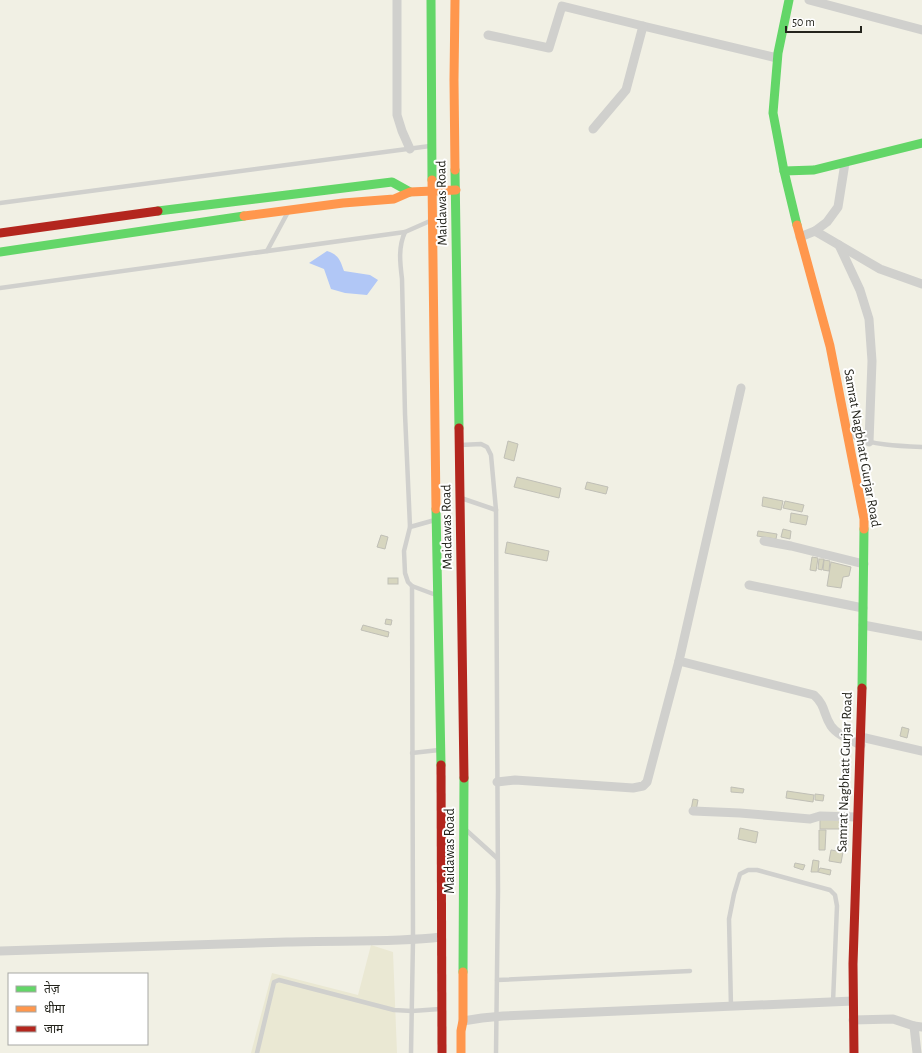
<svg xmlns="http://www.w3.org/2000/svg" width="922" height="1053" viewBox="0 0 922 1053" font-family="'Alegreya Sans','Noto Sans Devanagari',sans-serif">
<style>
.built{fill:#eae8d3}
.water{fill:#b1c7f6}
.building{fill:#d7d6bf;stroke:#c0bfb6}
.lines{fill:none;stroke-linecap:round;stroke-linejoin:round}
.lane{stroke:#d0d0cd;stroke-width:4.5}
.street{stroke:#d0d0cd;stroke-width:9}
.fast{stroke:#63d668;stroke-width:9}
.slow{stroke:#ff974d;stroke-width:9}
.jam{stroke:#b3261e;stroke-width:9}
.labels{text-anchor:middle;dominant-baseline:central;stroke-width:4;stroke-linejoin:round;paint-order:stroke}
.street-label{font-size:14px;fill:#24241c;stroke:#fff}
</style>
<rect width="100%" height="100%" fill="#f1f0e4"/>
<polygon class="built" points="371,945 393,952 397,1053 251,1053 272,973 358,995"/>
<path class="water" d="M327,251C339,255 340,260 344,271L370,275L378,280L367,295L345,293L331,289L324,269L309,263Z"/>
<g class="building">
<polygon points="508,441 518,444 514,461 504,458"/>
<polygon points="517,477 561,488 559,498 514,487"/>
<polygon points="587,482 608,487 606,494 585,489"/>
<polygon points="763,497 783,501 781,510 762,506"/>
<polygon points="785,501 804,505 802,512 783,508"/>
<polygon points="791,513 808,516 806,525 790,522"/>
<polygon points="783,529 791,531 790,539 781,537"/>
<polygon points="758,531 777,534 776,539 757,536"/>
<polygon points="381,535 388,537 385,549 377,547"/>
<polygon points="507,542 549,551 547,561 505,553"/>
<polygon points="812,557 818,558 816,571 810,570"/>
<polygon points="819,559 824,559 822,570 818,569"/>
<polygon points="824,560 830,561 829,571 823,570"/>
<polygon points="831,562 851,567 849,576 843,577 841,588 827,586"/>
<rect x="388" y="578" width="10" height="6"/>
<polygon points="386,619 392,620 391,625 385,624"/>
<polygon points="363,625 389,632 388,637 361,630"/>
<polygon points="902,727 909,729 907,738 900,736"/>
<polygon points="731,787 744,789 743,793 731,792"/>
<polygon points="787,791 814,795 813,802 786,798"/>
<polygon points="815,794 824,795 823,801 815,800"/>
<polygon points="693,799 698,800 696,811 691,810"/>
<polygon points="820,818 848,818 848,834 843,834 843,829 820,829"/>
<polygon points="740,828 758,832 756,843 738,839"/>
<polygon points="819,830 826,830 825,850 819,850"/>
<rect x="843" y="836" width="5" height="9"/>
<polygon points="831,850 843,852 841,863 829,861"/>
<polygon points="813,860 819,861 818,872 811,872"/>
<polygon points="795,863 805,865 803,870 794,867"/>
<polygon points="820,868 831,870 830,875 818,872"/>
</g>
<g class="lines">
<g class="lane">
<polyline points="0,203 430,146"/>
<polyline points="267,251 288,212"/>
<polyline points="0,288 405,232"/>
<path d="M851,436C873,445 898,446 922,447"/>
<polyline points="460,445 481,444 487,447 491,455 496,510 498,891 496,1053"/>
<polyline points="461,498 496,510"/>
<polyline points="410,527 435,520"/>
<polyline points="412,586 436,595"/>
<polyline points="412,753 439,750"/>
<polyline points="466,830 497,858"/>
<polyline points="497,980 690,971"/>
<polyline points="731,1007 729,919 734,894 740,874 748,870 757,870 830,890 835,895 837,906 833,1002"/>
<polyline points="257,1053 274,982 279,980 394,1010 412,1011 440,1009"/>
<path d="M411,1053L413,940L412,586L408,582L405,573L404,551L410,527L405,414L402,279C400,263 398,247 405,232L430,221"/>
</g>
<g class="street">
<polyline points="397,0 397,115 402,131 410,149"/>
<polyline points="809,0 922,30"/>
<polyline points="488,35 549,48 562,6 643,26 777,58"/>
<polyline points="593,129 626,90 643,26"/>
<polyline points="815,231 827,222 838,207 845,163"/>
<polyline points="800,237 815,231 880,269 922,284"/>
<polyline points="839,245 860,290 869,319 872,361 869,442"/>
<path d="M741,388L679,661L814,695C826,706 823,714 831,726C837,735 851,740 861,745"/>
<polyline points="764,541 791,546 864,564"/>
<polyline points="749,585 863,608"/>
<polyline points="863,625 922,636"/>
<polyline points="861,737 922,751"/>
<polyline points="497,782 515,780 633,788 643,786 647,782 679,661"/>
<polyline points="693,811 740,813 810,819 820,816 857,817"/>
<path d="M0,951C96,948 192,945 287,942C339,940 390,943 441,937"/>
<polyline points="853,1020 893,1019 914,1026"/>
<polyline points="463,1021 482,1018 503,1016 853,1001"/>
<polyline points="917,1053 914,1026 922,1027"/>
</g>
<g class="fast">
<polyline points="431,0 432,180"/>
<polyline points="789,0 778,53 773,113 784,171 797,225"/>
<polyline points="455,170 459,428"/>
<polyline points="784,171 814,170 922,143"/>
<polyline points="158,211 392,182 410,192"/>
<polyline points="0,252 244,216"/>
<polyline points="436,509 441,765"/>
<polyline points="862,688 864,529"/>
<polyline points="463,972 464,778"/>
</g>
<g class="slow">
<polyline points="455,0 454,80 455,170"/>
<polyline points="432,180 436,509"/>
<polyline points="244,216 343,203 394,199 410,192 456,190"/>
<polyline points="797,225 830,346 864,519 864,529"/>
<polyline points="461,1053 461,1031 463,1021 463,972"/>
</g>
<g class="jam">
<polyline points="0,233 158,211"/>
<polyline points="459,428 464,778"/>
<polyline points="441,765 442,1053"/>
<polyline points="854,1053 853,964 862,688"/>
</g>
</g>
<g class="labels">
<g class="street-label">
<text transform="translate(442 203) rotate(-91)">Maidawas Road</text>
<text transform="translate(862 448) rotate(80)">Samrat Nagbhatt Gurjar Road</text>
<text transform="translate(447 527) rotate(-91)">Maidawas Road</text>
<text transform="translate(845 772) rotate(-88)">Samrat Nagbhatt Gurjar Road</text>
<text transform="translate(450 851) rotate(-90)">Maidawas Road</text>
</g>
</g>
<rect x="8" y="973" width="140" height="72" fill="#ffffff" stroke="#a7a7a4"/>
<rect x="16" y="986" width="20" height="6" fill="#63d668" stroke="#a7a7a4"/>
<text x="44" y="993" font-size="12" fill="#24241c">तेज़</text>
<rect x="16" y="1006" width="20" height="6" fill="#ff974d" stroke="#a7a7a4"/>
<text x="44" y="1013" font-size="12" fill="#24241c">धीमा</text>
<rect x="16" y="1026" width="20" height="6" fill="#b3261e" stroke="#a7a7a4"/>
<text x="44" y="1033" font-size="12" fill="#24241c">जाम</text>
<path d="M786 26v6h75v-6" fill="none" stroke="#24241c" stroke-width="2"/>
<text x="792" y="26" font-size="12" fill="#24241c" stroke="#ffffff" stroke-width="3" paint-order="stroke">50 m</text>
</svg>
